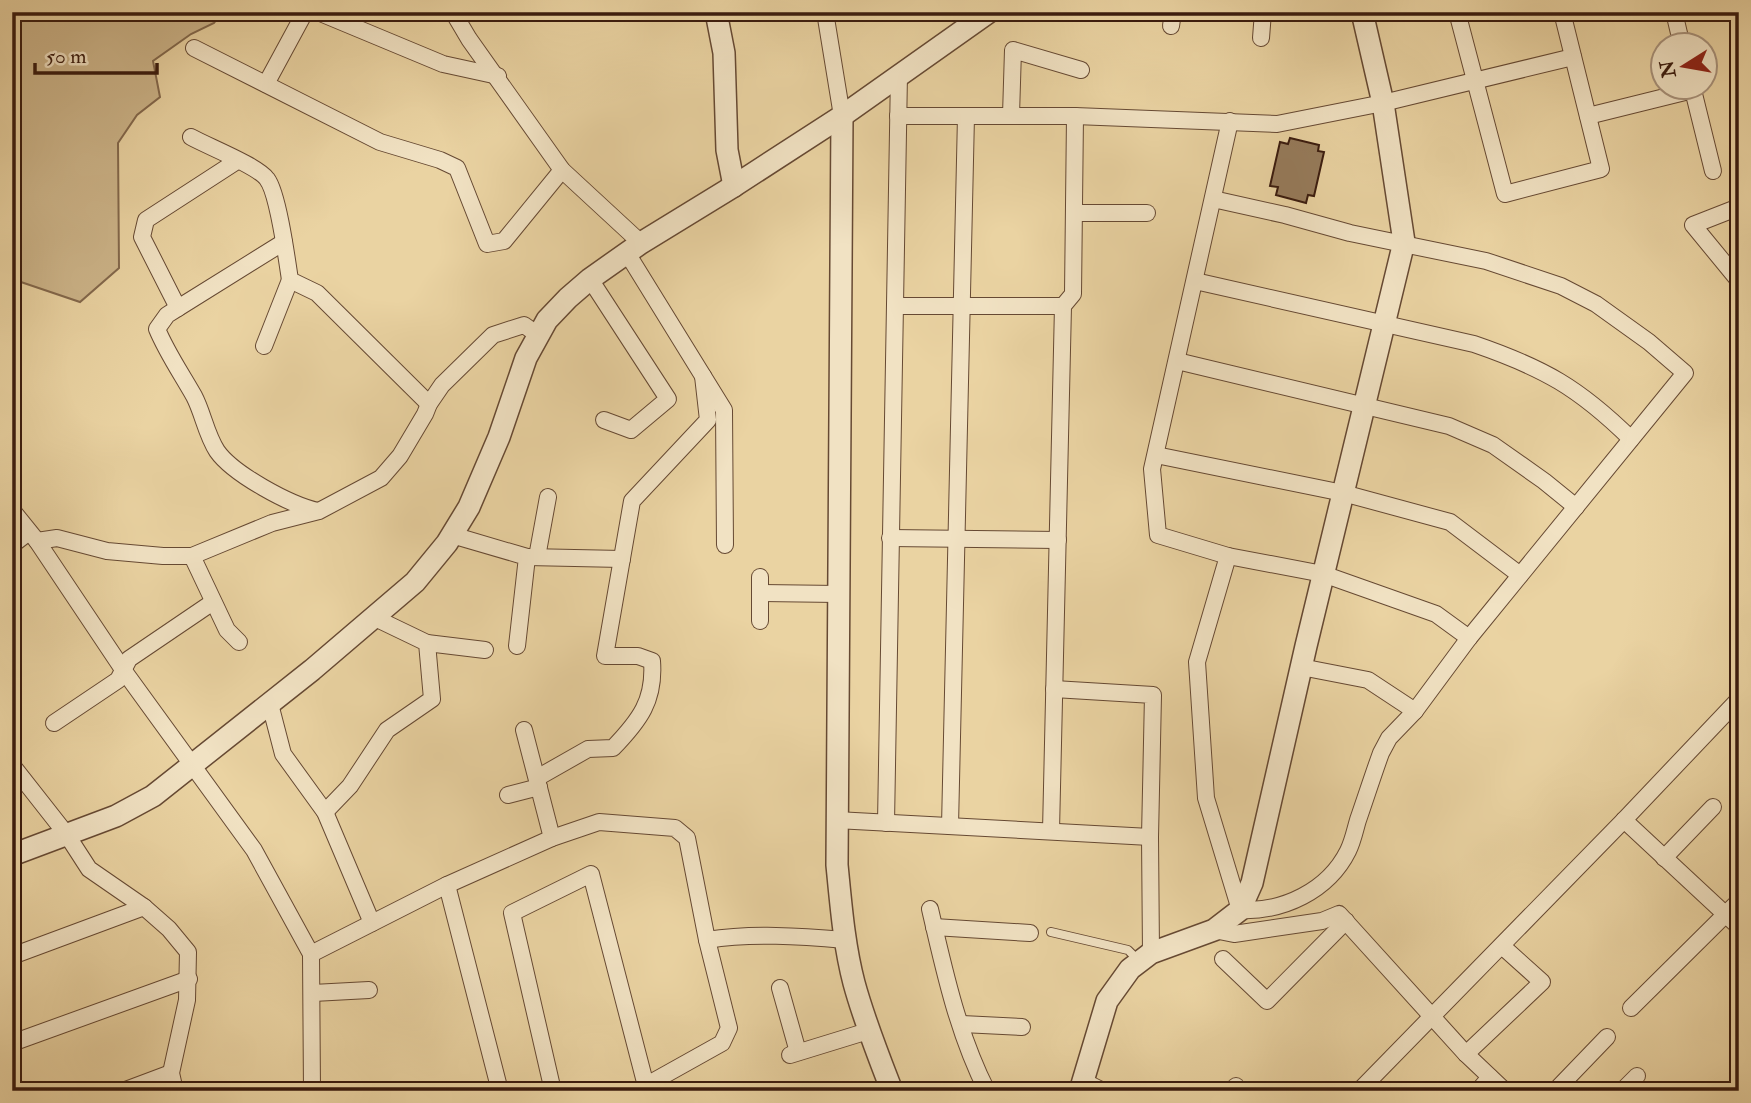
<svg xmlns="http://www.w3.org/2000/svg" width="1751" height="1103" viewBox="0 0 1751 1103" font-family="'IM FELL Double Pica',serif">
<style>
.green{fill:#ccb489;stroke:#83684c;stroke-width:2}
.building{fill:#967b5b;stroke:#3a1b0e;stroke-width:2}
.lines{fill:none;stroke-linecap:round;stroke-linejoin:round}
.service-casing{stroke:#664933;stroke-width:10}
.minor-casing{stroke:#664933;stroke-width:18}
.tertiary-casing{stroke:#664933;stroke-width:24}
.service{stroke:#f1e2c3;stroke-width:8}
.minor{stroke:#f1e2c3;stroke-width:16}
.tertiary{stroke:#f1e2c3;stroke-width:21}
</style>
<rect width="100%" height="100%" fill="#ead3a2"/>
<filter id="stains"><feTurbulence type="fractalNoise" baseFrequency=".00286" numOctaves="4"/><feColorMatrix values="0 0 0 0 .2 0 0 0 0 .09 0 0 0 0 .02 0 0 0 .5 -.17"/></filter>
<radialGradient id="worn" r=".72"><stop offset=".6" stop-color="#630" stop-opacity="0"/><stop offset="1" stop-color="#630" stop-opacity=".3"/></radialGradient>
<polygon class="green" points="12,12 222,12 214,23 191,34 153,61 160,97 137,115 118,143 119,268 80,302 12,279"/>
<polygon class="building" points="1290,138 1319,145 1318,151 1324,152 1314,196 1308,195 1306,203 1276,195 1278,187 1270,186 1280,142 1288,144"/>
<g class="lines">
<g class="service-casing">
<polyline id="service" points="1051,932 1128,950 1138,960"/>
</g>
<g class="minor-casing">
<g id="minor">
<polyline points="318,12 443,64 498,76"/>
<polyline points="453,12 469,39 562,170 641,243"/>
<polyline points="825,12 842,116"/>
<polyline points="1457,12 1505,194 1601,169 1562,12"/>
<polyline points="1674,12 1682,46"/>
<polyline points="1171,26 1173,12"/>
<polyline points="1261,38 1263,12"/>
<polyline points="194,48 380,142 440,160 457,168 487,244 504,241 562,170"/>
<polyline points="266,84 305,12"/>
<polyline points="1693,90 1713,171"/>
<polyline points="1011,115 1013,50 1081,70"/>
<polyline points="898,116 1075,116 1277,124 1383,103 1573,57"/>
<polyline points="1588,116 1693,90 1692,88"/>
<polyline points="1230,121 1152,469 1158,535 1228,556 1323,574 1436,614 1469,638"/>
<path d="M191,137C207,146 258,166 267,179C278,193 287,260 290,280L317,293L429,404"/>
<path d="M1213,199L1285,215L1350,233L1486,261L1561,286L1596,304L1649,342L1685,373L1469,638L1415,711L1389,738L1381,753C1373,775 1366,797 1358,820C1355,830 1353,841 1348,851C1328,891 1283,912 1240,910L1206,798L1197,662L1228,556"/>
<polyline points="1739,207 1693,225 1739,281"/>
<polyline points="1074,213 1147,213"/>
<path d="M284,242L178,308L167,315L157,329C167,353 181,373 194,396C203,413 206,434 217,451C233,474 290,505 318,511"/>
<polyline points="627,253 724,410 725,545"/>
<polyline points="590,279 668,399 631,430 604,420"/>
<path d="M1195,281L1474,344C1544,368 1579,388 1631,439"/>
<polyline points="895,306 1063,306"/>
<polyline points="178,308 142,237 146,220 237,161"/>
<polyline points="264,346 290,280"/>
<polyline points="1177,361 1449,426 1493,445 1544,481 1576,507"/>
<polyline points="1156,455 1343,493 1450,522 1520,575"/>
<polyline points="12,510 37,541 124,671 254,850 311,954 312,1091"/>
<polyline points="452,535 527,557 517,646"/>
<polyline points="890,538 1058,540"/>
<polyline points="37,541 57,538 107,551 163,556 192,556 272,523 319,511 381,478 400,456 425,414 429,404 442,385 493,335 524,325 538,335"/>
<polyline points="12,545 29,532"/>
<polyline points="192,556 227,630 239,642"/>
<polyline points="527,557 622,559"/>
<polyline points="537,557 548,497"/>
<polyline points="760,593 838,594"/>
<polyline points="760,621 760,577"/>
<polyline points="427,643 485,650"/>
<polyline points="1301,667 1368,680 1415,711"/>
<polyline points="1054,689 1153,695 1150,837 1151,953"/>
<polyline points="270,704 283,754 325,812 372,923"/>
<polyline points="54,723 118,680 129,659 213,602"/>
<polyline points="524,730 552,838"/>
<polyline points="12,765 67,835 89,869 144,907 169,929 188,952 187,1000 171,1073 175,1091"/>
<path d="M537,778L588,749L613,748C640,720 655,700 652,661L638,656H605L632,501L708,420L703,376"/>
<polyline points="508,795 539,787"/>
<polyline points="325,812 350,786 387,730 432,699 427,643 375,618"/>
<polyline points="836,820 1150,837"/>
<polyline points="1624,820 1739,927"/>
<polyline points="886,823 899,74"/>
<polyline points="950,826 966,116"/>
<polyline points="1051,831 1063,306 1073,294 1075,116"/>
<polyline points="1664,858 1713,807"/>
<polyline points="447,885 500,1091"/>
<path d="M930,909C944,970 958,1034 987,1091"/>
<polyline points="934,927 1030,933"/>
<polyline points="1214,930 1234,934 1322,921 1339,914 1466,1054 1505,1091"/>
<path d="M311,954L447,885L552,838L599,822L675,828L687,838L707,940C752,933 800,936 845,940"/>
<polyline points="12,956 144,907"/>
<polyline points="1223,959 1267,1001 1346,921"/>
<polyline points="780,988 798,1052"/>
<polyline points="313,993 369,990"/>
<polyline points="1631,1008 1739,901"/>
<polyline points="962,1024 1022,1027"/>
<polyline points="12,1043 189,979"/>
<polyline points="1466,1054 1542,982 1502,946"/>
<polyline points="790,1055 868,1031"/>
<polyline points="1085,1082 1103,1091"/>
<polyline points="123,1091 171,1073"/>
<polyline points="290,1091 312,1090"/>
<polyline points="553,1091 512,913 591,874 646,1086"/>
<polyline points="636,1091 722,1043 729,1028 707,940"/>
<polyline points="1231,1091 1236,1086"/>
<polyline points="1359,1091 1624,820 1739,699"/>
<polyline points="1478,1091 1490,1077"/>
<polyline points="1555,1091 1607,1037"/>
<polyline points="1622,1091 1637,1076"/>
</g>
</g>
<g class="tertiary-casing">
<g id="tertiary">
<polyline points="716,12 724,53 727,150 734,186"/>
<path d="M842,116L837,865C841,905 844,945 854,983C864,1020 878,1055 892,1091"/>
<polyline points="12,855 116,816 153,796 312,670 415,582 447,543 469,507 499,437 526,358 547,320 568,298 590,279 641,243 734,186 842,116 989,12"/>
<polyline points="1080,1091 1107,1001 1130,969 1151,953 1214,930 1240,910 1252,883 1306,646 1404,242 1383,103 1362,12"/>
</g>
</g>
<use href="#service" class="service"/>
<use href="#minor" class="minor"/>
<use href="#tertiary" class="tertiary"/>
</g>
<rect width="1751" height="1103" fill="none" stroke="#ead3a2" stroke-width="42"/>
<rect x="14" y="14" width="1723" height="1075" fill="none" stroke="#3a1b0e" stroke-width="3.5"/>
<rect x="21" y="21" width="1709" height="1061" fill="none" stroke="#3a1b0e" stroke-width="2"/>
<g transform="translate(1684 66) rotate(259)"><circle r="33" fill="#f1e2c3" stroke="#a8927b" stroke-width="2"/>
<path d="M0-5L12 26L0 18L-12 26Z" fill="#8f2418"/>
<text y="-10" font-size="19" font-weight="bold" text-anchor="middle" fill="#3a1b0e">N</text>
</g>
<path d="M35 63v10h122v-10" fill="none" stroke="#3a1b0e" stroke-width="3.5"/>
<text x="46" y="63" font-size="21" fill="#3a1b0e" stroke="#f1e2c3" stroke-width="5" paint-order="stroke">50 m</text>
<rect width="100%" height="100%" filter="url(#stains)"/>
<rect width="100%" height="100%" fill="url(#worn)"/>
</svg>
